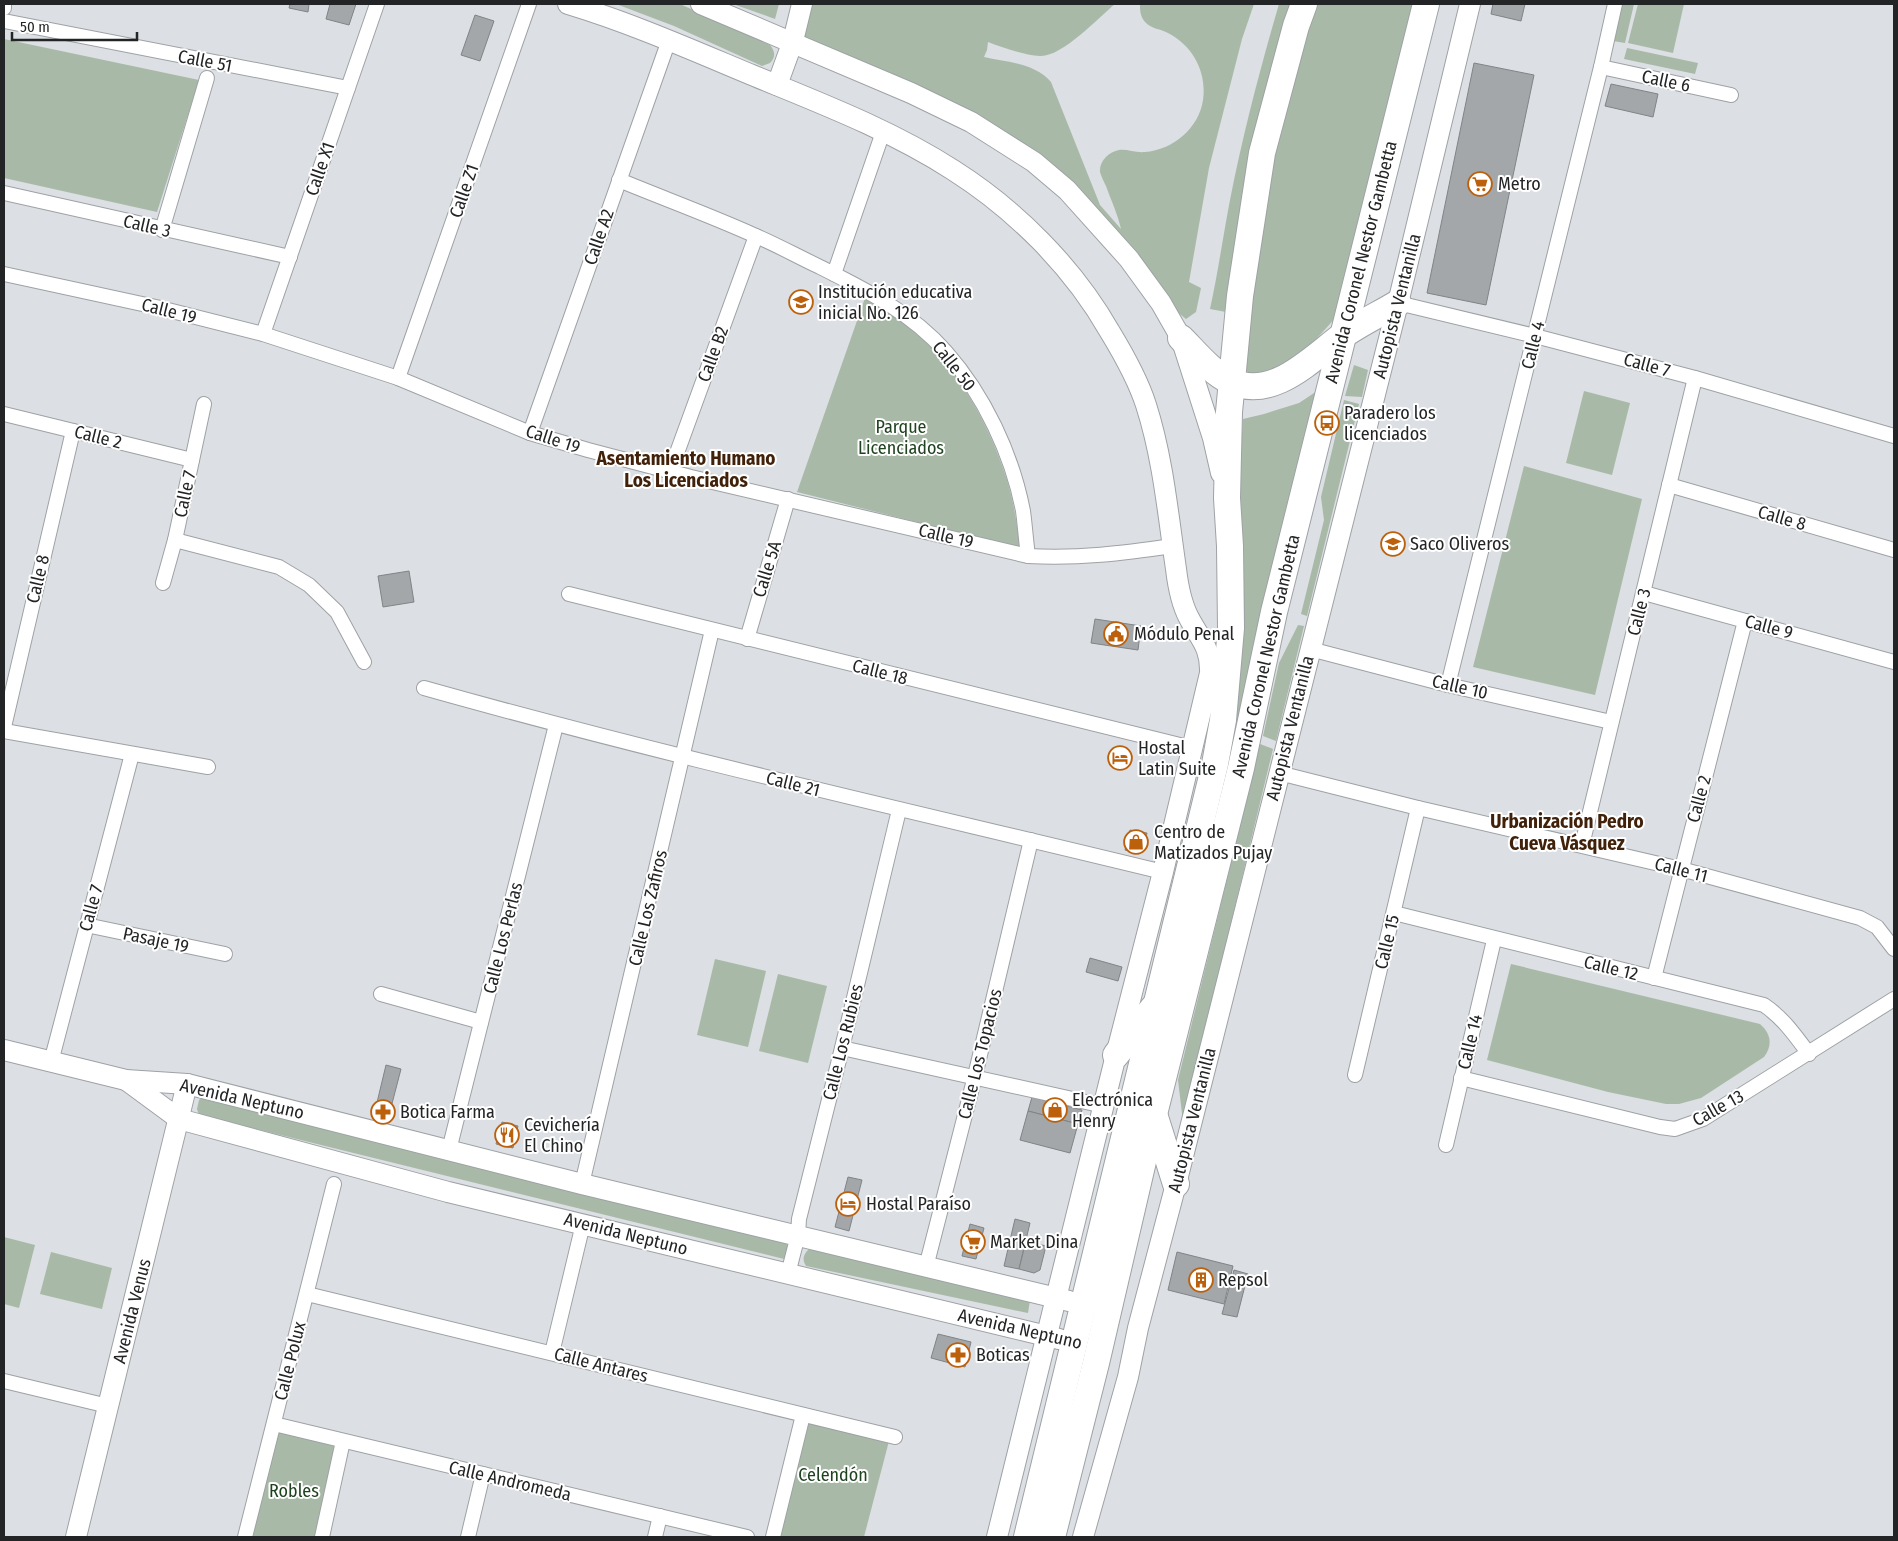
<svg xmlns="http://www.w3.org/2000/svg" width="1898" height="1541" viewBox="0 0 1898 1541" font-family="'Fira Sans Condensed',sans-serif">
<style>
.green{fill:#a8baa7}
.building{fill:#a3a7aa;stroke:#818487}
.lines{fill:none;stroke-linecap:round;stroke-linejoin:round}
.street-casing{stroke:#9ea2a5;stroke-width:16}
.secondary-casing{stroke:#9ea2a5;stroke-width:22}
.highway-casing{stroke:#9ea2a5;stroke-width:28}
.street{stroke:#fff;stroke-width:14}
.secondary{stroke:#fff;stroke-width:20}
.highway{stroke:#fff;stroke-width:26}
.labels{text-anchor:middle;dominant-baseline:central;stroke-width:4;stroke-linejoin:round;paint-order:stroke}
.street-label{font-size:18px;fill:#232425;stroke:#fff}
.poi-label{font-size:18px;fill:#232425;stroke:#fff;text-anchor:start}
.park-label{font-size:18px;fill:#1f421f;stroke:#fff}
.neighbourhood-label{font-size:19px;font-weight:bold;fill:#41210a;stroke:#fff}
</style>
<rect width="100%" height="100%" fill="#dcdfe3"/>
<g class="green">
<path d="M616,4H680L770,45C775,51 776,57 770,63L762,66L674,26Z"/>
<polygon points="733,4 779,4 775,19"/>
<path d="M810,4H1115C1098,18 1062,57 1040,56C1023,55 1004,48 988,42L987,50L984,57C1006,62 1035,63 1051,82L1100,205L1121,229C1118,215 1111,200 1106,186C1104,182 1101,176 1100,172C1099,161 1109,152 1119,150C1127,149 1136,153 1145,152C1173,150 1199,128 1203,100C1207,72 1193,46 1168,33C1161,29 1151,29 1145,22C1140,16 1140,10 1140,4H1254L1242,39L1209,168L1189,282L1201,288L1196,312L1186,319L1171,307L1038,157L805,40L802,32Z"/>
<path d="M1279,4H1293L1226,312L1210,309C1218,273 1223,236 1230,200C1243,134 1260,69 1279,4Z"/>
<polygon points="1314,4 1413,4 1338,315 1301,356 1278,372 1254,376 1245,370 1246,342 1272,161"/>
<polygon points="1622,4 1634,4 1625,43 1613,41"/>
<polygon points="1638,4 1684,4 1673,53 1628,43"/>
<polygon points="4,39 199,80 157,212 4,178"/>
<polygon points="1627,48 1698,63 1695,74 1624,59"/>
<path d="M865,298C873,303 883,308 891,313C948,351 987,416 1007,480C1014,502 1017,525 1020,548L797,492Z"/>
<polygon points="1354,365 1368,370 1362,397 1345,396"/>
<polygon points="1320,389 1241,728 1234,728 1239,483 1243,419 1264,414 1299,403"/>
<polygon points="1584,391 1630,403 1612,475 1566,463"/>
<polygon points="1344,400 1359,404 1307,616 1301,614 1324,520 1321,497"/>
<polygon points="1524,466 1642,499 1595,695 1473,667"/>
<polygon points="1298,625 1304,626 1276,741 1263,736 1279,663"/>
<polygon points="1260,744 1273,749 1183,1122 1178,1080"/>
<polygon points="715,959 766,971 748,1047 697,1035"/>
<path d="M1511,964L1760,1024C1771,1034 1773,1045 1764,1057L1701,1098L1679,1104H1666L1608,1092L1487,1060Z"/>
<polygon points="778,974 827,986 808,1063 759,1051"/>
<path d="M203,1097L785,1241C789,1248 789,1253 784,1259L199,1115L197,1109L199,1100Z"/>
<polygon points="4,1237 35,1245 19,1308 4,1304"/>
<path d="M809,1249L1030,1300L1028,1313L806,1266C802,1259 803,1255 809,1249Z"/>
<polygon points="51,1252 112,1268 102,1309 40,1294"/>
<polygon points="799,1419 889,1441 864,1537 777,1537"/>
<polygon points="277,1429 338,1444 316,1537 250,1537"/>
</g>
<g class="building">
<polygon points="290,4 309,4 308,12 289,8"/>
<polygon points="330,4 356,4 349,25 326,19"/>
<polygon points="1493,4 1525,4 1521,21 1491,14"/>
<polygon points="475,15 494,21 480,61 461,55"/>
<polygon points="1474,63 1534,75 1486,305 1427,293"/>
<polygon points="1611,84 1658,94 1653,117 1605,106"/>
<polygon points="409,571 414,602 383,607 378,576"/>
<polygon points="1095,619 1141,626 1138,650 1091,643"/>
<polygon points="1130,830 1147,833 1143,851 1139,854 1125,850"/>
<polygon points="1090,958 1122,967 1118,981 1086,972"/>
<polygon points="386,1065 401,1069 388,1119 374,1115"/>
<polygon points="1032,1097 1082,1110 1078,1124 1028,1111"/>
<polygon points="1028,1111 1078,1124 1070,1153 1020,1140"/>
<polygon points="502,1122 518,1126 513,1148 496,1144"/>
<polygon points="848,1177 862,1180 849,1231 835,1227"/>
<polygon points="1015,1219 1030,1223 1019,1269 1004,1266"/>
<polygon points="970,1224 984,1228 976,1259 962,1256"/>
<polygon points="1026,1241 1046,1246 1040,1270 1034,1273 1019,1269"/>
<polygon points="1177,1252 1233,1266 1224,1304 1168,1290"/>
<polygon points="1234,1270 1248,1274 1237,1317 1222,1314"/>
<polygon points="938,1334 971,1342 965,1367 931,1358"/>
</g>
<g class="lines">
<g class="street-casing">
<g id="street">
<polyline points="4,8 4,4"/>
<polyline points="4,21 348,88"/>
<polyline points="1601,67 1731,95"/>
<path d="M619,180C665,199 712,216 756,236C777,245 797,256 818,266C864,289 911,312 946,352C984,395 1012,454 1023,511C1025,526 1026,541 1028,556"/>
<polyline points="4,193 290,257"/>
<polyline points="162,230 207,78"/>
<path d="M4,274L156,307L263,334L398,378L530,433L588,450L691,477L1028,556C1078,559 1124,553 1173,546"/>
<polyline points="834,274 883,132"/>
<polyline points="1398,303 1535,336 1695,378 1894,436"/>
<polyline points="263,334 377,4"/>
<polyline points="398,378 529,4"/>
<polyline points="4,414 192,460"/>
<polyline points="530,433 669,40"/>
<polyline points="670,472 756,236"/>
<polyline points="1669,485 1894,550"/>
<polyline points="175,540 279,567 309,585 337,612 364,662"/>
<polyline points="163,583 175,540 204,404"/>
<polyline points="1644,593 1894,662"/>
<polyline points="569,594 1192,748"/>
<polyline points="747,639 788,499"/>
<polyline points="1310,649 1448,685 1611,722"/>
<polyline points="1448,685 1601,67 1615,4"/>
<path d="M424,688C669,757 916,812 1163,872"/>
<polyline points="4,727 73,431"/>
<polyline points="4,731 208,767"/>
<polyline points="1279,773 1418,808 1681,869 1860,918 1877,927 1894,949"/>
<polyline points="1582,845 1695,378"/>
<path d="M1394,913L1764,1005C1783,1018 1795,1035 1809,1054"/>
<polyline points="86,925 225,954"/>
<polyline points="1654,978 1745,621"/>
<polyline points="381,994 481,1022"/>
<polyline points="842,1048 1104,1106"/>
<polyline points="51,1062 132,754"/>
<polyline points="1355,1075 1418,808"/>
<polyline points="1461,1078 1660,1127 1675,1129 1703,1119 1894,999"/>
<polyline points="1446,1145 1494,940"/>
<polyline points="449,1150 556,725"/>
<polyline points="582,1184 712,630"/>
<polyline points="926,1267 975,1076 1031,840"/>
<polyline points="788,1274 798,1235 799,1219 842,1048 899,810"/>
<polyline points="307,1294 895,1437"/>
<polyline points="552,1353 583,1224"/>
<polyline points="4,1381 108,1406"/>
<polyline points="274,1424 747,1537"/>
<polyline points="245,1537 334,1184"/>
<polyline points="322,1537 343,1441"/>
<polyline points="468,1537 483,1474"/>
<polyline points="655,1537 660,1516"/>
<polyline points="773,1537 803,1415"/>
</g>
</g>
<g class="secondary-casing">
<g id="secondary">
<path d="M568,4C631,23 692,50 752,75C820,103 891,130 953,170C1016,210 1073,267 1110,332C1124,355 1138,380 1146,405C1163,458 1168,514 1176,569C1178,586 1181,603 1189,618C1200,639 1211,647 1210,673L1163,872L1116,1055L997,1537"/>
<polyline points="701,4 911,93 971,122 1034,162 1067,190 1129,259 1161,303 1181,338 1213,438 1221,473"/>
<polyline points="777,85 793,41 802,4"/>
<polyline points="4,1050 126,1080 187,1084 582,1184 1069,1301"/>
<polyline points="126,1080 179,1119 448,1192 1059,1339"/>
<polyline points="76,1537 187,1084"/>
<polyline points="1083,1537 1128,1377 1138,1328 1176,1184 1398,303 1470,4"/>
</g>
</g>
<g class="highway-casing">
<g id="highway">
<path d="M1181,338C1196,353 1211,372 1230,381C1273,401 1311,359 1342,336C1359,324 1380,314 1398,303"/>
<polyline points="1116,1055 1153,1008"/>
<polyline points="1154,1114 1176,1184"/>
<polyline points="1027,1537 1215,764 1223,720 1231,628 1230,546 1227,498 1229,412 1240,296 1262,153 1296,26 1304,4"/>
<polyline points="1052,1537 1096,1363 1154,1114 1241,768 1274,612 1426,4"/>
</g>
</g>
<use href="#street" class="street"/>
<use href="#secondary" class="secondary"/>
<use href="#highway" class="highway"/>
</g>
<defs>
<g id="supermarket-ring" transform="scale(1.25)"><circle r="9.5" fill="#fff" stroke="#bc600b" stroke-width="1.5"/><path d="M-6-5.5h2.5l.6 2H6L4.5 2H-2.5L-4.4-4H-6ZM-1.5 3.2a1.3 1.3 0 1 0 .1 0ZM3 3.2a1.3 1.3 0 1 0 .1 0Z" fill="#bc600b"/></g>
<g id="school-ring" transform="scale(1.25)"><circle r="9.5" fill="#fff" stroke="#bc600b" stroke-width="1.5"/><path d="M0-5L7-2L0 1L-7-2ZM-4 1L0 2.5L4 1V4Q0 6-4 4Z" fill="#bc600b"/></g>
<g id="bus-ring" transform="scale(1.25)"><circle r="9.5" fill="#fff" stroke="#bc600b" stroke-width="1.5"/><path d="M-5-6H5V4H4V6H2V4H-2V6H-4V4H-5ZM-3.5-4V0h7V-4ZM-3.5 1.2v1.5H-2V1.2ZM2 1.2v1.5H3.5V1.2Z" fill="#bc600b"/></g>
<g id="civic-ring" transform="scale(1.25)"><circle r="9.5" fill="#fff" stroke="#bc600b" stroke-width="1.5"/><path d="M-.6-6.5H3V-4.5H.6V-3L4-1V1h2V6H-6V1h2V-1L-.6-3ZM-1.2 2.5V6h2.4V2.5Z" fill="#bc600b"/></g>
<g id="hotel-ring" transform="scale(1.25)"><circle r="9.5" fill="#fff" stroke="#bc600b" stroke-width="1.5"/><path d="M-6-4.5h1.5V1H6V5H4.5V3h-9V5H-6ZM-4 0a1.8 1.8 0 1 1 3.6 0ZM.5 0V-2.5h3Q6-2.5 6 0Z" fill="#bc600b"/></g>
<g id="shop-ring" transform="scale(1.25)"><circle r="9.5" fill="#fff" stroke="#bc600b" stroke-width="1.5"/><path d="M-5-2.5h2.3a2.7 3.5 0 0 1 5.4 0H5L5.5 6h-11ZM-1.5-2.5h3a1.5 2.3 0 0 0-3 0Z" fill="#bc600b"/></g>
<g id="pharmacy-ring" transform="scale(1.25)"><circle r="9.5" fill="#fff" stroke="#bc600b" stroke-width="1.5"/><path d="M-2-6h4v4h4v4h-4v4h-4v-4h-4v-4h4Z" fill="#bc600b"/></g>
<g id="restaurant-ring" transform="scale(1.25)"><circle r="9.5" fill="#fff" stroke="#bc600b" stroke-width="1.5"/><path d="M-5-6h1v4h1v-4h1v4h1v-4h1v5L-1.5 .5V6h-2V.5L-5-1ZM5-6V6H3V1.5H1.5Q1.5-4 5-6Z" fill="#bc600b"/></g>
<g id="building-ring" transform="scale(1.25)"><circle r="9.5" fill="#fff" stroke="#bc600b" stroke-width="1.5"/><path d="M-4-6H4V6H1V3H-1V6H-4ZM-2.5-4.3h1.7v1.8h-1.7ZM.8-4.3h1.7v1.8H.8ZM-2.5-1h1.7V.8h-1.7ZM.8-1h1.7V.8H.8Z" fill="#bc600b"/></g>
</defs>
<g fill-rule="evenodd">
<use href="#supermarket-ring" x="1480" y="184"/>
<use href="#school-ring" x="801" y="302"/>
<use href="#bus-ring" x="1327" y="423"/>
<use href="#school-ring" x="1393" y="544"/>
<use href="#civic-ring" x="1116" y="634"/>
<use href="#hotel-ring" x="1120" y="758"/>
<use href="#shop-ring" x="1136" y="842"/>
<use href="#shop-ring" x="1055" y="1110"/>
<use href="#pharmacy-ring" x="383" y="1112"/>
<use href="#restaurant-ring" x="507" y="1135"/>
<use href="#hotel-ring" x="848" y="1204"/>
<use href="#supermarket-ring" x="973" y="1242"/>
<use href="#building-ring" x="1201" y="1280"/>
<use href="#pharmacy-ring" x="958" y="1355"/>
</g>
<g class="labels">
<g class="street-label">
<text transform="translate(205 61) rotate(11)">Calle 51</text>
<text transform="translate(1666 81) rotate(12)">Calle 6</text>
<text transform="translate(320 169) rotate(-71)">Calle X1</text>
<text transform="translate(464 191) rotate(-71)">Calle Z1</text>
<text transform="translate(147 226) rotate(13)">Calle 3</text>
<text transform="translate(599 237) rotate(-71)">Calle A2</text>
<text transform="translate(1361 262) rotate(-76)">Avenida Coronel Nestor Gambetta</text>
<text transform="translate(1397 306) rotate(-76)">Autopista Ventanilla</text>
<text transform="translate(169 311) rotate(14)">Calle 19</text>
<text transform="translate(1533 345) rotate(-76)">Calle 4</text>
<text transform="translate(713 354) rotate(-70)">Calle B2</text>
<text transform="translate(1647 365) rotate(15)">Calle 7</text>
<text transform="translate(954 366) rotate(52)">Calle 50</text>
<text transform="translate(98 437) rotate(14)">Calle 2</text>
<text transform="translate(553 439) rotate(18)">Calle 19</text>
<text transform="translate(185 494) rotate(-78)">Calle 7</text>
<text transform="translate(1782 518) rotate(16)">Calle 8</text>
<text transform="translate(946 536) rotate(13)">Calle 19</text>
<text transform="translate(767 569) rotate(-73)">Calle 5A</text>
<text transform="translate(38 579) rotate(-77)">Calle 8</text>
<text transform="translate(1639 612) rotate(-76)">Calle 3</text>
<text transform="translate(1769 627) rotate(15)">Calle 9</text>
<text transform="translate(1266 656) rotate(-77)">Avenida Coronel Nestor Gambetta</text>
<text transform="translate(880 672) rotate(14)">Calle 18</text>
<text transform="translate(1460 687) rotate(13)">Calle 10</text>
<text transform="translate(1290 728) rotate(-76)">Autopista Ventanilla</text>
<text transform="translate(793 784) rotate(14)">Calle 21</text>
<text transform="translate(1699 799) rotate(-75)">Calle 2</text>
<text transform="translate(1681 870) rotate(14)">Calle 11</text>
<text transform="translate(91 908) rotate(-75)">Calle 7</text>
<text transform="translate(648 908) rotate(-77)">Calle Los Zafiros</text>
<text transform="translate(503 938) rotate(-76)">Calle Los Perlas</text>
<text transform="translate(156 940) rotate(12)">Pasaje 19</text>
<text transform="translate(1387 942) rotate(-77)">Calle 15</text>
<text transform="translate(1611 968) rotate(14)">Calle 12</text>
<text transform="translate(843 1042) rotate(-76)">Calle Los Rubies</text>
<text transform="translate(1470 1042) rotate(-77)">Calle 14</text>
<text transform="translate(980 1054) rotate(-76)">Calle Los Topacios</text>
<text transform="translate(242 1099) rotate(13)">Avenida Neptuno</text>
<text transform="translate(1718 1108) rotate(-29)">Calle 13</text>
<text transform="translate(1192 1120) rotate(-76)">Autopista Ventanilla</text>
<text transform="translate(626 1234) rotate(14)">Avenida Neptuno</text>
<text transform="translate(132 1311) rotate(-76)">Avenida Venus</text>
<text transform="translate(1020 1329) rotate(13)">Avenida Neptuno</text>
<text transform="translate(290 1361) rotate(-76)">Calle Polux</text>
<text transform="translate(601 1365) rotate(14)">Calle Antares</text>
<text transform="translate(510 1481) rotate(13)">Calle Andromeda</text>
</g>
<g class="poi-label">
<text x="1498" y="184">Metro</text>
<text x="818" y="292">Institución educativa<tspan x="818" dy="21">inicial No. 126</tspan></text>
<text x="1344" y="413">Paradero los<tspan x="1344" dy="21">licenciados</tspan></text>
<text x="1410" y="544">Saco Oliveros</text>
<text x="1134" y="634">Módulo Penal</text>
<text x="1138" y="748">Hostal<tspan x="1138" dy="21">Latin Suite</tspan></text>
<text x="1154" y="832">Centro de<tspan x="1154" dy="21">Matizados Pujay</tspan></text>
<text x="1072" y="1100">Electrónica<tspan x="1072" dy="21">Henry</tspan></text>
<text x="400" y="1112">Botica Farma</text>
<text x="524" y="1125">Cevichería<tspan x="524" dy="21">El Chino</tspan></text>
<text x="866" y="1204">Hostal Paraíso</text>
<text x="990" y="1242">Market Dina</text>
<text x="1218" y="1280">Repsol</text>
<text x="976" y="1355">Boticas</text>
</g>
<g class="park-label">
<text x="901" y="427">Parque<tspan x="901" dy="21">Licenciados</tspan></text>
<text x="833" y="1475">Celendón</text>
<text x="294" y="1491">Robles</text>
</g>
<g class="neighbourhood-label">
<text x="686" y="458">Asentamiento Humano<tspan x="686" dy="22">Los Licenciados</tspan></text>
<text x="1567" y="821">Urbanización Pedro<tspan x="1567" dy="22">Cueva Vásquez</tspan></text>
</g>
</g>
<rect width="1898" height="1541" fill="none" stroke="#232425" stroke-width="10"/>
<path d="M12 32v8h125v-8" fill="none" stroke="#232425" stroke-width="2.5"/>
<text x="20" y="32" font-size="15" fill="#232425" stroke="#ffffff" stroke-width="4" paint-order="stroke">50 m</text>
</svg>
